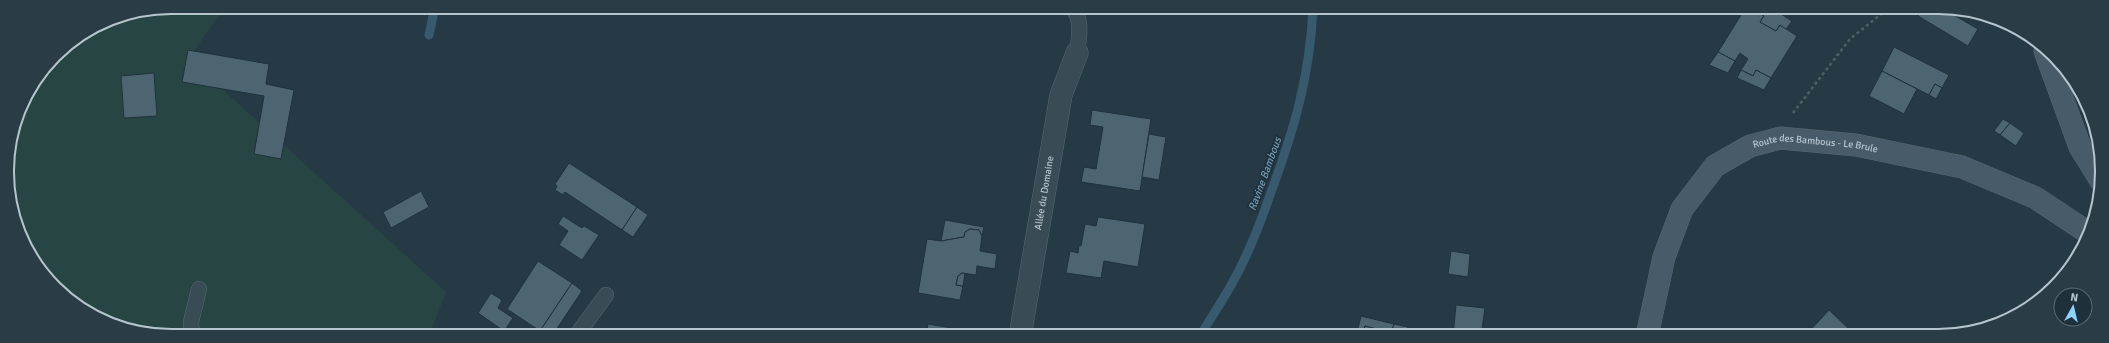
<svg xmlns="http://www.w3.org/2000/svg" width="2109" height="343" viewBox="0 0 2109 343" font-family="Signika,sans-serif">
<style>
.green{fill:#274643}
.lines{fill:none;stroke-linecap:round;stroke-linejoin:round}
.stream{stroke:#375a6e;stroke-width:9}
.building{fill:#4d6471;stroke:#20323c}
.service-casing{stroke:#586872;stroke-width:16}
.minor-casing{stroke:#586872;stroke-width:23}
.secondary-casing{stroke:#586872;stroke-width:23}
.path{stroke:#476460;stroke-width:2.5;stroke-dasharray:3 3;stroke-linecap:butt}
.service{stroke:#394b55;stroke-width:15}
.minor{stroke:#394b55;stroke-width:22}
.secondary{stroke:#475b68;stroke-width:22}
.labels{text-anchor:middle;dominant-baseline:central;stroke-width:3.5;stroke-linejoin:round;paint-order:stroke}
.street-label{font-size:10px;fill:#b7c5ce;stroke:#1e303a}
.water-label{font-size:11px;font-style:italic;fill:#749db4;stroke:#1e303a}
.rim{fill:none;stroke:#b7c5ce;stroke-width:2}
</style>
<rect width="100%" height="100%" fill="#253a45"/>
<polygon class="green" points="172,7 224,7 189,59 446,292 429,336 161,336 99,319 48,280 16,225 7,161 24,99 55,55 109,19"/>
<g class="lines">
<g class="stream">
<polyline points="429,35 435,7"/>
<path d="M1200,336C1210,319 1221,303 1230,287C1247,258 1259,227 1270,195C1294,130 1310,77 1313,7"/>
</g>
</g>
<g class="building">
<polygon points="1746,7 1751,7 1764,16 1760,22 1776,31 1780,25 1797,36 1771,78 1756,70 1753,76 1741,70 1748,59 1740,53 1735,61 1718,52"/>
<polygon points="1760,7 1770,7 1792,21 1786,29 1780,25 1776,31 1760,22 1764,16 1758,12"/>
<polygon points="1923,7 1955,9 1952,14 1978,29 1968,46 1918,16"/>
<polygon points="1894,47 1949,75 1942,88 1935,84 1929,95 1882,71"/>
<polygon points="188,50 269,64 266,84 294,90 281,159 254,154 264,96 182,82"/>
<polygon points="1718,52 1735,61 1728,73 1709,65"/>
<polygon points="1741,70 1753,76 1756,70 1771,78 1764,90 1737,78"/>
<polygon points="1882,71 1917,89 1904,114 1869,96"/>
<polygon points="154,73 157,116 124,118 121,76"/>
<polygon points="1935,84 1942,88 1936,99 1929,95"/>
<polygon points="1092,110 1151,119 1140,191 1081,182 1084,167 1096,169 1103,127 1090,125"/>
<polygon points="2003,119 2010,123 2000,135 1994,131"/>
<polygon points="2010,123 2024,133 2016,146 2000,135"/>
<polygon points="1149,134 1166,137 1159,180 1142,177"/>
<polygon points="569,163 637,207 622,230 565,192 563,195 555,190 557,186 555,184"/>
<polygon points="421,191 429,207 391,228 383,212"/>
<polygon points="637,207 648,215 633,237 622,230"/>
<polygon points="563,216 582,228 584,226 599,235 582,260 559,245 568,231 558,224"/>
<polygon points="1098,217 1145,224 1138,267 1104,261 1101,278 1066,273 1070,251 1078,253 1079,245 1081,246 1085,224 1096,226"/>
<polygon points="945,220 984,227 982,236 979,230 970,229 965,232 964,237 941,241"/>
<polygon points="970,229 979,230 982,236 980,251 997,254 995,269 977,266 976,275 962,273 958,276 956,285 963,286 960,300 918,293 927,239 941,241 964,237 965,232"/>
<polygon points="1451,251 1470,254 1468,277 1448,274"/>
<polygon points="538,261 572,283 540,331 507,309"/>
<polygon points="962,273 965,274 963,286 956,285 958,276"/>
<polygon points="572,283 582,291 552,336 547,336 540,331"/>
<polygon points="491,293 502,300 498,308 513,318 504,331 478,313"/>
<polygon points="1456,305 1485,308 1481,336 1453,336"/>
<polygon points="1829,310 1849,329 1842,336 1805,336"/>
<polygon points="1361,316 1394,324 1391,333 1365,326 1362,336 1356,336"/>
<polygon points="928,324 976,332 975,336 926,336"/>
<polygon points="1394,324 1408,327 1406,336 1362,336 1365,326 1391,333"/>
</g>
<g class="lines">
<g class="service-casing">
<g id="service">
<path d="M1072,7C1083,20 1079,37 1077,53"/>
<polyline points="192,336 191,322 199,289"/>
<polyline points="576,336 606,295"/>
</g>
</g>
<g class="minor-casing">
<g id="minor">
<path id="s1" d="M1020,336L1061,95L1077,53"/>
</g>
</g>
<g class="secondary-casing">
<g id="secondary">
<polyline points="2045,51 2080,147 2101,181"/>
<path id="s2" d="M1647,336L1664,257L1682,209L1715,166L1750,146L1780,138L1856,145L1962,167L2036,198L2090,234"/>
</g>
</g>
<polyline class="path" points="1793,113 1850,39 1890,7"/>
<use href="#service" class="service"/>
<use href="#minor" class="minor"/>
<use href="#secondary" class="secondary"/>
</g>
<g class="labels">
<g class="street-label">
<text stroke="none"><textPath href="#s2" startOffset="293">Route des Bambous - Le Brule</textPath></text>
<text stroke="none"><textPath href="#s1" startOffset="145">Allée du Domaine</textPath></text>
</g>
<g class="water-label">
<text transform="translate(1265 174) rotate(-70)">Ravine Bambous</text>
</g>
</g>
<path d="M0 0H2109V343H0ZM171 14H1938A157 157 0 0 1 2095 171V172A157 157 0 0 1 1938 329H171A157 157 0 0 1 14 172V171A157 157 0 0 1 171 14Z" fill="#2a3c46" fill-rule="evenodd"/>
<path class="rim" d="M171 14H1938A157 157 0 0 1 2095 171V172A157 157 0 0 1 1938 329H171A157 157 0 0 1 14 172V171A157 157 0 0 1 171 14Z"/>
<g transform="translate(2073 307) rotate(8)"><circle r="19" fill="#1e303a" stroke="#5b6c75"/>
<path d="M0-3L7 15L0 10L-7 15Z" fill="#8bd2ff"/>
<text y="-6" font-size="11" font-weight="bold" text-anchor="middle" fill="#b7c5ce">N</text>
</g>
</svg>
